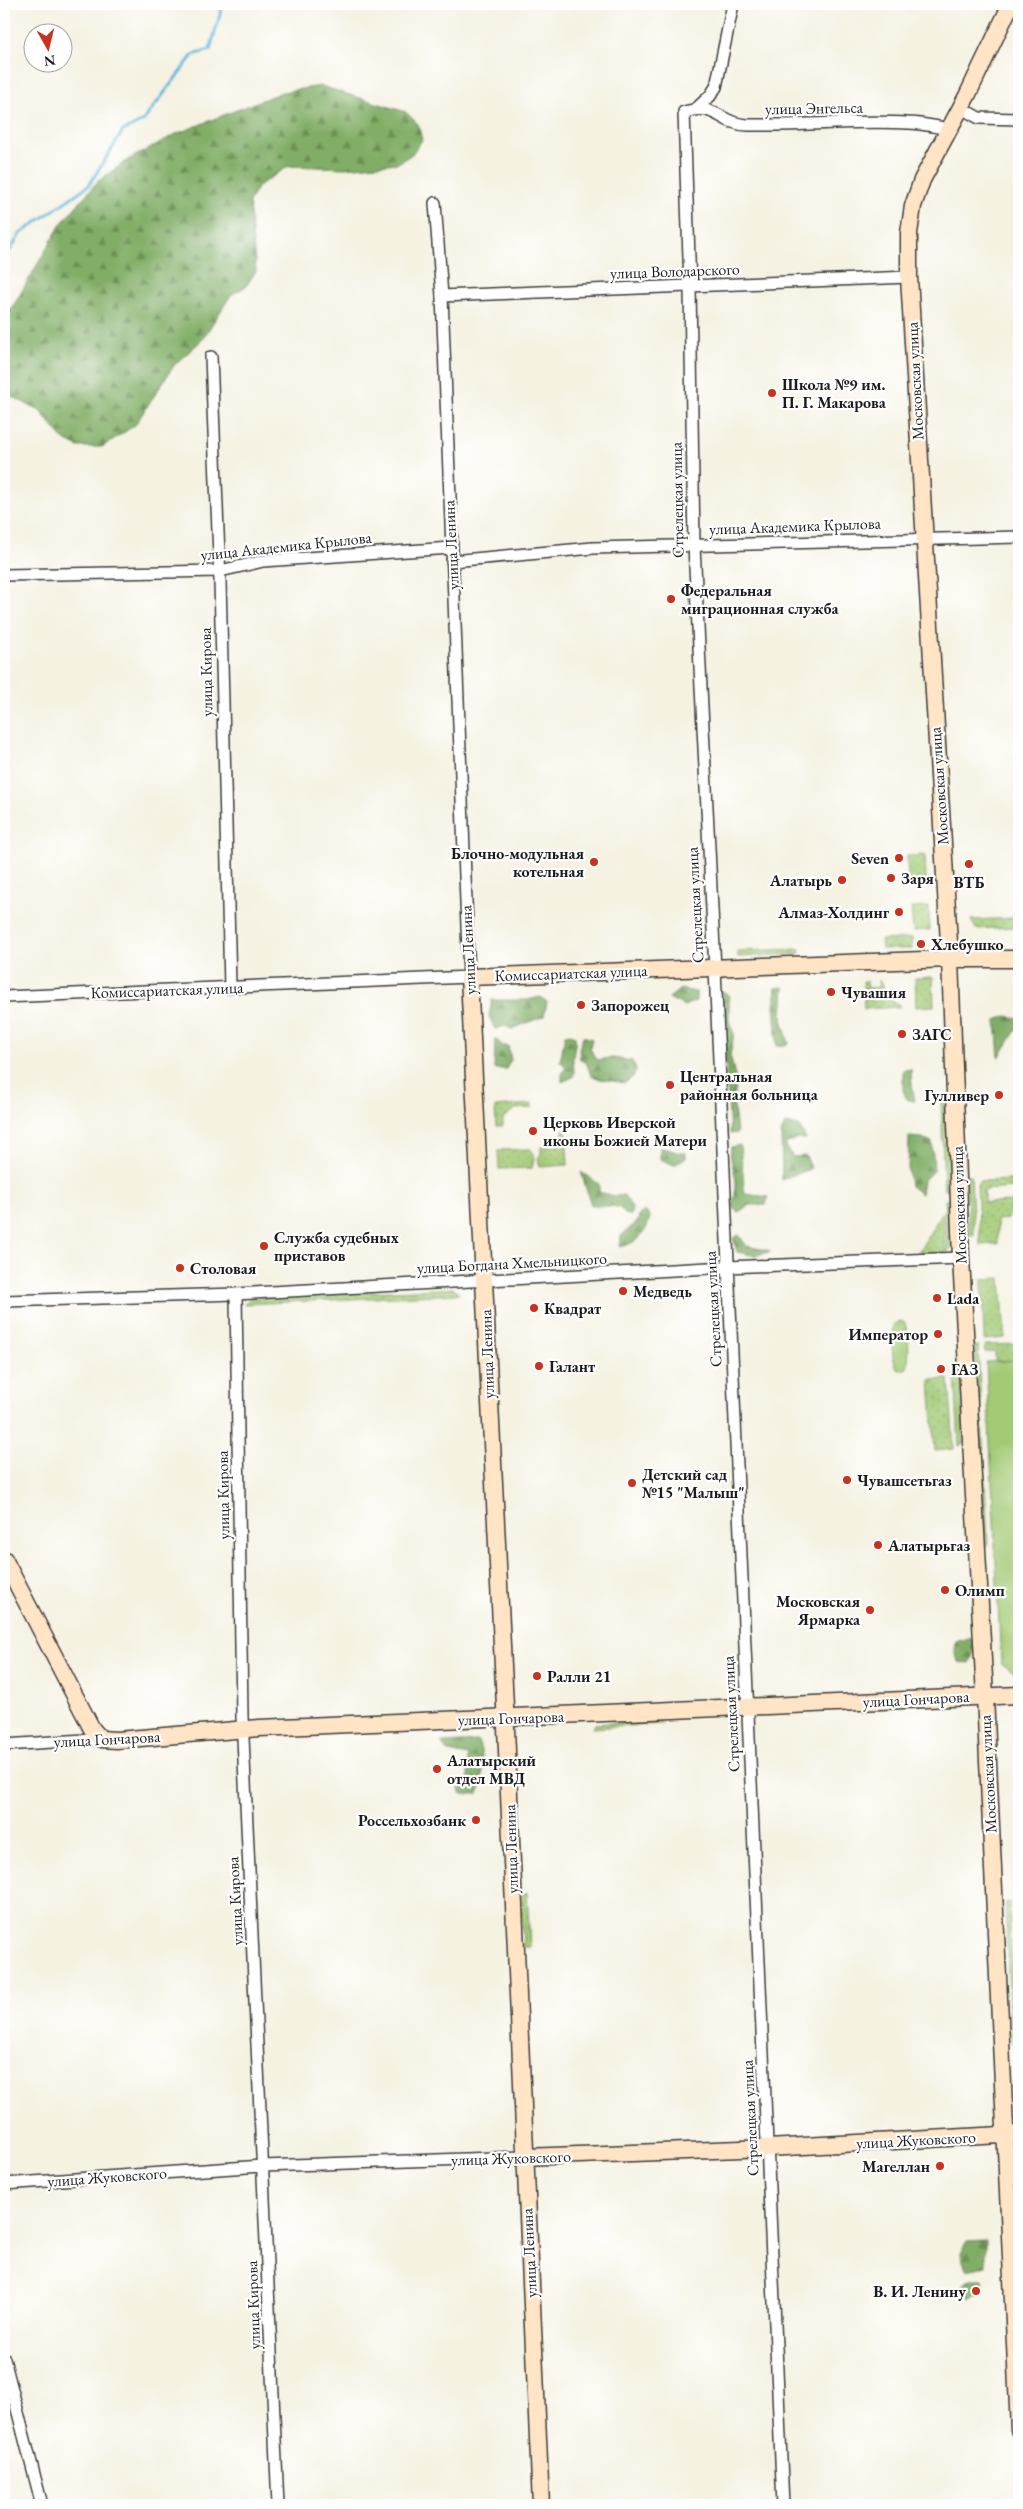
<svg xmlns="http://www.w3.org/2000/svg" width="1023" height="2509" viewBox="0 0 1023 2509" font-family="'EB Garamond',serif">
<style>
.grass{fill:url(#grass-dots);stroke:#5f7348}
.forest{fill:url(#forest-firs);stroke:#4e6541}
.pitch{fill:#a2ca75;stroke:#5f7348}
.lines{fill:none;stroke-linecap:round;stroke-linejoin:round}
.stream{stroke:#5db6da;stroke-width:3}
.street-casing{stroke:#3d3c3a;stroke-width:14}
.secondary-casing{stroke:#3d3c3a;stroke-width:19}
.street{stroke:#fff;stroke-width:11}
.secondary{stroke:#ffe4c6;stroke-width:16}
.poi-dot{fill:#c8321e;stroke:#fff;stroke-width:2}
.labels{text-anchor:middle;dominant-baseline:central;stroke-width:4.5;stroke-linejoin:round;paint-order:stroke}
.street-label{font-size:16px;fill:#1c1c1c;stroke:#fff}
.poi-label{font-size:16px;font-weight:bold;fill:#1c1c1c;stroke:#fff;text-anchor:start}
</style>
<defs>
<pattern id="grass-dots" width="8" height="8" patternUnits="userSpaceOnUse" patternTransform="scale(1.25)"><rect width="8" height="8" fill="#a2ca75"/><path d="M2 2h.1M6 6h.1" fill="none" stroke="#8bad65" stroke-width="1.8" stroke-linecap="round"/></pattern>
<pattern id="forest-firs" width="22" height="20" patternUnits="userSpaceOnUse" patternTransform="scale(1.25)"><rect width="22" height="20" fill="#81ae66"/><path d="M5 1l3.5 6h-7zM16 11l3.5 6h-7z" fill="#698d53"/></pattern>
</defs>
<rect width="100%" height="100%" fill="#fff"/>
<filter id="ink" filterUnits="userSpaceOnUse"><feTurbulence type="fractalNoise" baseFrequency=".02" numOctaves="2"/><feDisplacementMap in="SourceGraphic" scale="10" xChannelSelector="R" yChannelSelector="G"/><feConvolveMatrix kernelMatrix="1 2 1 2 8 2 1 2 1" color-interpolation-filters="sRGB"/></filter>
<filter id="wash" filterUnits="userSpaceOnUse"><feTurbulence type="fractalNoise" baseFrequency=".0096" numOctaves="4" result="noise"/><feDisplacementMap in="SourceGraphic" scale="20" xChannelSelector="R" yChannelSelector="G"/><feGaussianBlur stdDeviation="1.12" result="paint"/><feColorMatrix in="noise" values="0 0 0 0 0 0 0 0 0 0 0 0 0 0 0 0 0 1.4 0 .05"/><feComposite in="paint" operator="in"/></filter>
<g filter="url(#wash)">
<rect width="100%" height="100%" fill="#f5f2e2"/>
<g class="grass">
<polygon points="925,855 926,881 908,882 907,856"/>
<polygon points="929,907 930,930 913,931 911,908"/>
<polygon points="1015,918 1015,927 976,929 971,920"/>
<polygon points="912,938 912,949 882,949 881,940"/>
<polygon points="800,949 799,954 738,957 738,951"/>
<polygon points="933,977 934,1006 916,1007 915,978"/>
<polygon points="879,980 888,998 899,1005 899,1007 864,1009 863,981 867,981 868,988 880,987"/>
<polygon points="941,1096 946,1096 950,1189 944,1190"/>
<polygon points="532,1104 532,1108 515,1109 503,1118 503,1126 496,1126 495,1107"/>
<polygon points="563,1130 566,1130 568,1165 540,1167 538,1158 541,1154 541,1147 559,1146 563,1141"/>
<polygon points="531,1149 534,1158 532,1168 499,1169 498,1150"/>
<polygon points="966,1175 971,1175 974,1236 969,1236"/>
<polygon points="1014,1180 1014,1188 984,1190 985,1203 1012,1202 1008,1219 997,1220 998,1244 980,1245 977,1184 980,1181"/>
<polygon points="951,1199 953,1247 947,1253 945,1200"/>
<polygon points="943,1211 945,1255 916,1256"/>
<polygon points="1001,1278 1005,1338 984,1340 982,1279"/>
<polygon points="454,1288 459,1294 244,1304 250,1298"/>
<polygon points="1019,1344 1019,1360 995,1361 995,1352 985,1352 984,1345"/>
<polygon points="974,1346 978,1346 988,1545 985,1546"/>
<polygon points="955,1375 961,1380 964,1443 959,1446"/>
<polygon points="949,1379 954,1449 935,1451 930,1380"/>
<polygon points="658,1720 663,1724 592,1728 595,1724"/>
<polygon points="527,1892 530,1947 523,1947 521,1895"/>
<polygon points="1009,1902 1015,2046 1011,2043 1005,1904"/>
<polygon points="1015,1903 1019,1903 1019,2027"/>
</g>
<g class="forest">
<polygon points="321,86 406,112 418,124 422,140 412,154 398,163 345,168 289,166 258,186 249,202 256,271 246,286 231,295 202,340 175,364 135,425 102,447 78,447 63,439 40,411 9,395 4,397 4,314 15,303 61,224 97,182 126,161 176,134 282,92"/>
<polygon points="784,987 782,1019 789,1044 777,1046 774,1005 776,988"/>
<polygon points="680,989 696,992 696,1001 684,1006 669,998"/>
<polygon points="722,991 729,995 729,1021 734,1034 730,1055 737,1084 733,1099 737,1133 730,1134"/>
<polygon points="541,997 547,1002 544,1016 512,1029 505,1026 495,1029 489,1016 492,1000 527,1000"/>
<polygon points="1006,1016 1019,1018 1019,1029 1016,1030 999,1058 996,1020"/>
<path d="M571,1034L575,1036C576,1043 574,1049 573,1057C572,1065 576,1069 573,1077L562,1082V1073L566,1067L560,1061L565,1035Z"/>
<polygon points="583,1036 592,1039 590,1048 596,1060 613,1058 632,1061 636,1070 633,1077 625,1083 600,1079 591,1075 586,1062 580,1060 579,1049"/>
<polygon points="495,1038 503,1046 508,1046 511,1060 506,1069 494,1069"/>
<path d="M911,1069C911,1080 913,1090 915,1101L907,1100L903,1090V1070Z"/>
<path d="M785,1124L799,1126L806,1139H797L785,1144L793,1157L806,1156L811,1168C801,1174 792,1174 782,1180L781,1134Z"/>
<polygon points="909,1137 922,1138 932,1142 934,1170 923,1181 921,1194 910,1186 908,1170"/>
<path d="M740,1145L745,1194L769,1197L765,1205H750L738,1212L732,1207C734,1199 736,1190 736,1183C735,1169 729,1162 731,1147Z"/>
<path d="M660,1148C669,1148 678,1154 686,1153V1158L674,1165L660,1159Z"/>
<polygon points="581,1172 599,1184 599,1192 614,1196 624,1195 632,1208 631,1215 625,1214 619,1207 591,1205"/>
<path d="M645,1211L650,1217C647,1233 636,1244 620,1247L621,1236L638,1221L639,1215Z"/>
<polygon points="739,1235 746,1246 771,1251 755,1256 737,1252 733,1238"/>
<polygon points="971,1638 976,1645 970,1664 958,1662 955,1650 956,1641"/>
<path d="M478,1741C484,1756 485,1779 478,1794H462L459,1787L468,1782V1756L448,1752L441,1743Z"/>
<path d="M986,2240V2266L967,2270C961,2259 960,2251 967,2241Z"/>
<polygon points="970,2279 983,2279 984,2288 970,2298 963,2285"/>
</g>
<g class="pitch">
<path d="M900,1321L905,1323C909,1336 910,1355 907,1368L902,1370L897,1369C891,1356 891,1337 894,1324Z"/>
<polygon points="1019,1360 1019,1676 1001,1663 986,1362"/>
</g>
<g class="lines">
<polyline class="stream" points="4,261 20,234 89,185 123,131 143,121 193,55 210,50 223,4"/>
</g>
</g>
<g filter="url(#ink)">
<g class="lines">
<g class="street-casing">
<g id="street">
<polyline points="697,108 710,96 716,87 733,4"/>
<polyline points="961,108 979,118 1019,119"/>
<polyline points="442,296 909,277"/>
<polyline points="211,357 220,581 230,987"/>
<polyline points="452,561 593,548 1019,537"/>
<polyline points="4,575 220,571 263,561 451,548"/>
<polyline points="4,997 469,977 442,296 435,203"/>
<polyline points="236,1294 242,1716 278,2505"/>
<polyline points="4,1301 236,1294 727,1267 961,1258"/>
<polyline points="4,1745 101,1739"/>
<polyline points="4,2184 263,2166 524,2157"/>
<polyline points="4,2359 42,2505"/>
<path d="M783,2505L715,969L694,546L690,287L684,112C718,102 718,124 748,125C801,126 855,120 908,123C922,123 936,127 949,129"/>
</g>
</g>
<g class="secondary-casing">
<g id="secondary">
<polyline points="1011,4 967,96 922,180 913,206 909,233 909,277 950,959 961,1258 985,1696 1019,2430"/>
<polyline points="4,1559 92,1729 101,1739 117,1740 259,1728 1019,1695"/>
<polyline points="524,2157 768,2148 1019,2134"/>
<polyline points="541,2505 505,1706 469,977 950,959 1019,959"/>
</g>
</g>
<use href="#street" class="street"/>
<use href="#secondary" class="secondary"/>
</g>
</g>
<g class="poi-dot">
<circle cx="772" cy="393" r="5"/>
<circle cx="671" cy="599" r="5"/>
<circle cx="899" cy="858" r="5"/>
<circle cx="594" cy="862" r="5"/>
<circle cx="969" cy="864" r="5"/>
<circle cx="891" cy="878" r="5"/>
<circle cx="842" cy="880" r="5"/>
<circle cx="899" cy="912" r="5"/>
<circle cx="921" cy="944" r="5"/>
<circle cx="831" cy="992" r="5"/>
<circle cx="581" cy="1005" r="5"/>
<circle cx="902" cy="1034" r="5"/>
<circle cx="670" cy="1085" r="5"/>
<circle cx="999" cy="1095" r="5"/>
<circle cx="533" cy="1131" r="5"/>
<circle cx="264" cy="1246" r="5"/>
<circle cx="180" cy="1268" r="5"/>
<circle cx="623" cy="1291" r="5"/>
<circle cx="937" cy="1298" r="5"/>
<circle cx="534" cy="1308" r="5"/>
<circle cx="938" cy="1334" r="5"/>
<circle cx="539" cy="1366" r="5"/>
<circle cx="941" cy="1369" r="5"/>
<circle cx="847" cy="1480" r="5"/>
<circle cx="632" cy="1483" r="5"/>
<circle cx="878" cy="1545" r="5"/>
<circle cx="945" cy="1590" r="5"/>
<circle cx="870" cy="1610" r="5"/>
<circle cx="537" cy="1676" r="5"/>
<circle cx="437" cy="1769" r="5"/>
<circle cx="476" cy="1820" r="5"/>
<circle cx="940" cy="2166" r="5"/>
<circle cx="976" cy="2291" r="5"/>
</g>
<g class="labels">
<g class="street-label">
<text transform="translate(814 108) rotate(-1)">улица Энгельса</text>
<text transform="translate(675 271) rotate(-2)">улица Володарского</text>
<text transform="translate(915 381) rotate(-93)">Московская улица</text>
<text transform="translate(677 500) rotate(-91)">Стрелецкая улица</text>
<text transform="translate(795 526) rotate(-2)">улица Академика Крылова</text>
<text transform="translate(451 545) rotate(-93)">улица Ленина</text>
<text transform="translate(286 546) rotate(-6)">улица Академика Крылова</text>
<text transform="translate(206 672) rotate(-91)">улица Кирова</text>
<text transform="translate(939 786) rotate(-94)">Московская улица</text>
<text transform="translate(695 905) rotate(-93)">Стрелецкая улица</text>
<text transform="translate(468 950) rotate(-93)">улица Ленина</text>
<text transform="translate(571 973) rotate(-2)">Комиссариатская улица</text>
<text transform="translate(167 990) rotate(-2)">Комиссариатская улица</text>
<text transform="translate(959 1205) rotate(-92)">Московская улица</text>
<text transform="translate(512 1263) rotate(-3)">улица Богдана Хмельницкого</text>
<text transform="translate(713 1309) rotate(-93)">Стрелецкая улица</text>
<text transform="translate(487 1354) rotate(-92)">улица Ленина</text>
<text transform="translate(223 1495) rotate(-91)">улица Кирова</text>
<text transform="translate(916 1699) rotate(-3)">улица Гончарова</text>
<text transform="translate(731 1714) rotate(-93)">Стрелецкая улица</text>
<text transform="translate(511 1718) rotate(-2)">улица Гончарова</text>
<text transform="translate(107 1739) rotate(-3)">улица Гончарова</text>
<text transform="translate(988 1774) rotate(-93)">Московская улица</text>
<text transform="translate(511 1849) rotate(-92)">улица Ленина</text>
<text transform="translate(235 1901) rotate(-93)">улица Кирова</text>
<text transform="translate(750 2118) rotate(-93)">Стрелецкая улица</text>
<text transform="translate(916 2140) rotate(-3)">улица Жуковского</text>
<text transform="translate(511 2158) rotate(-2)">улица Жуковского</text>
<text transform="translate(107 2177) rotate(-4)">улица Жуковского</text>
<text transform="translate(529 2253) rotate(-93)">улица Ленина</text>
<text transform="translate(253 2305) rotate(-92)">улица Кирова</text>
</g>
<g class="poi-label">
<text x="782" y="384">Школа №9 им.<tspan x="782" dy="18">П. Г. Макарова</tspan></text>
<text x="681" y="590">Федеральная<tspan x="681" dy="18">миграционная служба</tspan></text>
<text x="584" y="853" text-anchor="end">Блочно-модульная<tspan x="584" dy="18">котельная</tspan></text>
<text x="889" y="858" text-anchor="end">Seven</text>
<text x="901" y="878">Заря</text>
<text x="832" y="880" text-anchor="end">Алатырь</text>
<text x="969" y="882" text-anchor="middle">ВТБ</text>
<text x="889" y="912" text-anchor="end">Алмаз-Холдинг</text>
<text x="931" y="944">Хлебушко</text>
<text x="841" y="992">Чувашия</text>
<text x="591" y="1005">Запорожец</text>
<text x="912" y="1034">ЗАГС</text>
<text x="680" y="1076">Центральная<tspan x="680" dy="18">районная больница</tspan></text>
<text x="989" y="1095" text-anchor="end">Гулливер</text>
<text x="543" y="1122">Церковь Иверской<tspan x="543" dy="18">иконы Божией Матери</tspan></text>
<text x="274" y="1237">Служба судебных<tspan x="274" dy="18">приставов</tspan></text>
<text x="190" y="1268">Столовая</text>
<text x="633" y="1291">Медведь</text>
<text x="947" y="1298">Lada</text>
<text x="544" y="1308">Квадрат</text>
<text x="928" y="1334" text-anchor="end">Император</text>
<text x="549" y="1366">Галант</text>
<text x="951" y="1369">ГАЗ</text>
<text x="642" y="1474">Детский сад<tspan x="642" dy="18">№15 "Малыш"</tspan></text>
<text x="857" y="1480">Чувашсетьгаз</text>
<text x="888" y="1545">Алатырьгаз</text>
<text x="955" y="1590">Олимп</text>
<text x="860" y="1601" text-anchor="end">Московская<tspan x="860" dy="18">Ярмарка</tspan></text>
<text x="547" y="1676">Ралли 21</text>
<text x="447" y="1760">Алатырский<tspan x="447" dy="18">отдел МВД</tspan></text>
<text x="466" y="1820" text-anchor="end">Россельхозбанк</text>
<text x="930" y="2166" text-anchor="end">Магеллан</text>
<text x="966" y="2291" text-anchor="end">В. И. Ленину</text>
</g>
</g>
<rect width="1023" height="2509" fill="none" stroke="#fff" stroke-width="20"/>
<g transform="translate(48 48) rotate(172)"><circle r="24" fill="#ffffff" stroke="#a4a4a4"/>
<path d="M0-4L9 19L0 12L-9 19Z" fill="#c8321e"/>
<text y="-8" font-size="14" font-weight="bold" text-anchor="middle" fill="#1c1c1c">N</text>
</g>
</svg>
